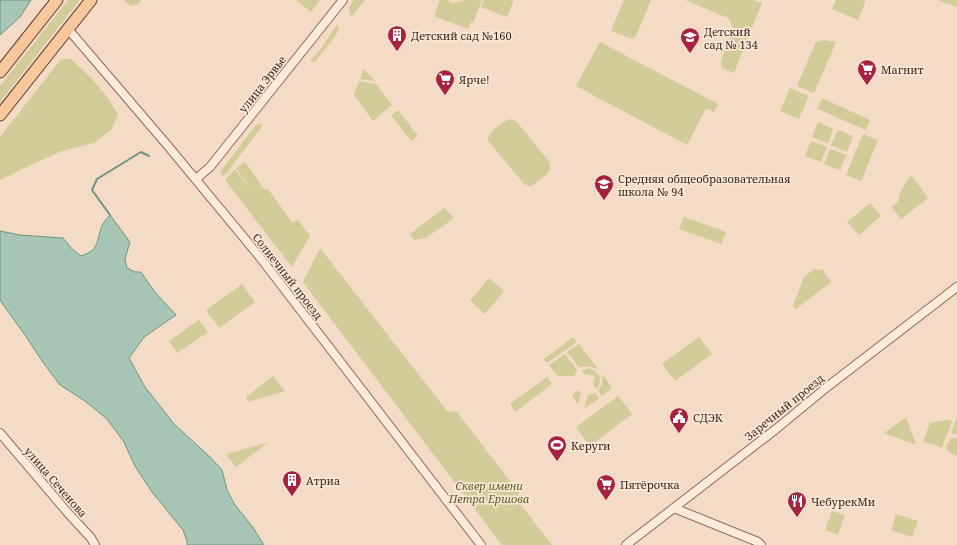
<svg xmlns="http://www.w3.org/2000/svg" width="957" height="545" viewBox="0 0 957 545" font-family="'Noto Serif',serif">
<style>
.green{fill:#d2cc98}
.water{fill:#a7c6b6;stroke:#6d9582}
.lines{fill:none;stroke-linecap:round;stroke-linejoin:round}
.stream{stroke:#6d9582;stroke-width:2}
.minor-casing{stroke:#906a59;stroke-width:10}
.major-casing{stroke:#5e392d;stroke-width:13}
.minor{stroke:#fceada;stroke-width:8}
.major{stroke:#f8c79b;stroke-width:11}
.labels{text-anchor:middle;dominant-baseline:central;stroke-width:3.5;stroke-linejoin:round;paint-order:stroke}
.poi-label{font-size:11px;fill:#3f271e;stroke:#f9e7d6;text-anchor:start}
.street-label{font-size:11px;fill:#3f271e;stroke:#f9e7d6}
.park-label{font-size:11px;font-style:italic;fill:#5b5d23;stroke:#f9e7d6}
</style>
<rect width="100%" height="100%" fill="#f3dbc5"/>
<g class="green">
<polygon points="68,0 80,0 0,102 0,86"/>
<polygon points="124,0 141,0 139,4 131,6"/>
<polygon points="296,0 320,0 311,12"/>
<path d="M354,0H365L352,16C347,10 349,6 354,0Z"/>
<polygon points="440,0 446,0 453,3 466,0 482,0 473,23 471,22 468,29 434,16"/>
<polygon points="484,0 514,0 507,17 481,7"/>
<polygon points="624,0 651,0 636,36 632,39 611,31"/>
<polygon points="685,0 753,0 762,3 734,73 722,68 721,61 733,28 728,18"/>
<polygon points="836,0 866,0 858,20 832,9"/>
<polygon points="938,0 957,0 957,7"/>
<path d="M337,25L339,28L336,35L314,63L310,60C322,50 328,37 337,25Z"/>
<polygon points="824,40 836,42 814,93 797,86 816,42"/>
<polygon points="600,42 718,104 714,112 706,108 687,145 576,86"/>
<polygon points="61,59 71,59 92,79 108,98 118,114 111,130 94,143 62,151 35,163 0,180 0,137"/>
<polygon points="364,69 375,81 360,79"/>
<polygon points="359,81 376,84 392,105 373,121 354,95"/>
<polygon points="790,88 809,96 799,119 780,111"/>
<polygon points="822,98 870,120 866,130 818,109"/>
<polygon points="398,110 418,136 411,141 391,115"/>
<path d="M511,119L517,122L550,163V168L548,173L532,186H528L524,184L489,142C488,139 487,139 489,136C491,130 506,120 511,119Z"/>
<polygon points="818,122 833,129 828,143 812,137"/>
<polygon points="260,124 263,125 226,174 222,176 220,172 256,125"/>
<polygon points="838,130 853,136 847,152 831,145"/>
<polygon points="863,134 878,140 861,181 846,175"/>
<polygon points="811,141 827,147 821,162 805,156"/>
<polygon points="830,149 846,155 840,170 824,164"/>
<polygon points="245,162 265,190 268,189 292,222 298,220 310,236 292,267 225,180 235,169 256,197 236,168"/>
<polygon points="912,176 928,198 901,219 892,207 898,202 900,193 908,179"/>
<polygon points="870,203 881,216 859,235 847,222"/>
<polygon points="444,208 454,218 426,238 414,240 410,234"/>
<polygon points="684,217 726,232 721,244 679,229"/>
<polygon points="320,248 447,411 457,412 519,493 518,501 552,545 502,545 303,282"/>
<polygon points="814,269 823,270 831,282 796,309 793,306 804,277"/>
<polygon points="489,278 504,291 485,314 470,301"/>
<polygon points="242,284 255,302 219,328 206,310"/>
<polygon points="199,320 208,332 177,353 169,341"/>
<polygon points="699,337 712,354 675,381 662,364"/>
<polygon points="572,338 574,338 577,342 547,363 544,360 545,358"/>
<path d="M579,344L598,369C591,366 586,366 579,367L567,352Z"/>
<polygon points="565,354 577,370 574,376 558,376 549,365"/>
<path d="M589,368C600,372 603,379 597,389L593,385L595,376L584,374L582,370Z"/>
<path d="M602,374L611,386V389L602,396L598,391C603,385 603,382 602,374Z"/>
<polygon points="273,376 285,391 248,402 246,397"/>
<polygon points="547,377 552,384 515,412 510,404"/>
<polygon points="577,390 581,393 578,404 572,396"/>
<polygon points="595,393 599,398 584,409 588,395 592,394"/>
<polygon points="618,396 632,414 590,446 576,427"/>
<polygon points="906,417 916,445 884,433"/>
<polygon points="957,417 957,435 951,433"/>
<polygon points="946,420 952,421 942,448 923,441 930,423"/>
<path d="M952,438H955L957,439V456C946,452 942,448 952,438Z"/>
<polygon points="269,442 236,467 226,454"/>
<polygon points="832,511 845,515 838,535 825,530"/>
<polygon points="896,514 918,521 912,537 891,530"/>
</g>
<g class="water">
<polygon points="0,0 31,0 20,17 0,35"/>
<path d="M110,215L130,242L125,259L127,268L135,272H141L154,291L176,315L144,337L129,358L145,387L174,424L210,457L222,470L227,490L235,505L252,526L264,545H187V541L183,530L152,492L135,466L124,442L107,419L85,401L60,385L42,361L27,338L0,300V231L20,235L63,238L73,250L81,256C100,250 96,241 102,226C104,222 107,218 110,215Z"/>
</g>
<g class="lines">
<polyline class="stream" points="110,215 92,190 97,179 141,152 149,156"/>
<g class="minor-casing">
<g id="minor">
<polyline points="68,29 168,146 259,256 481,545"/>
<polyline points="196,179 210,167 343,0"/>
<polyline points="0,433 68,513 91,538 95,545"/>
<polyline points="674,508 758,542 761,545"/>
<polyline points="626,545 776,429 827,387 957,287"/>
</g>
</g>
<g class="major-casing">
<g id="major">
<polyline points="0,72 57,0"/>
<polyline points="0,115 91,0"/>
</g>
</g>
<use href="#minor" class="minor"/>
<use href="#major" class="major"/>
</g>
<defs>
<g id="building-pin" transform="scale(1)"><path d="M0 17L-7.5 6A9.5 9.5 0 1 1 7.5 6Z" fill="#a52340" stroke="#f9e7d6"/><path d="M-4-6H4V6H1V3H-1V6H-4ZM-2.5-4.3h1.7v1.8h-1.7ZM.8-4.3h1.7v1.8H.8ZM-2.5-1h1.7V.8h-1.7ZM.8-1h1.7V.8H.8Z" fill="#fff"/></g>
<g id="school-pin" transform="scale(1)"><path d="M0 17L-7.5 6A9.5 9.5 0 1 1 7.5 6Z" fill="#a52340" stroke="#f9e7d6"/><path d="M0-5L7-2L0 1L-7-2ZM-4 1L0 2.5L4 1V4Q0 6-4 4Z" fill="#fff"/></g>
<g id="supermarket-pin" transform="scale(1)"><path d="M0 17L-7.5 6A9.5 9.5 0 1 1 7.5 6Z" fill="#a52340" stroke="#f9e7d6"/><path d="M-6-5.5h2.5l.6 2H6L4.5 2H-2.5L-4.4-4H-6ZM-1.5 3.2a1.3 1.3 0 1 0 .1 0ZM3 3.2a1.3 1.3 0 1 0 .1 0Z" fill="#fff"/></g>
<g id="civic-pin" transform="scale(1)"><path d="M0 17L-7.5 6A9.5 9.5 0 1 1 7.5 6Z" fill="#a52340" stroke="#f9e7d6"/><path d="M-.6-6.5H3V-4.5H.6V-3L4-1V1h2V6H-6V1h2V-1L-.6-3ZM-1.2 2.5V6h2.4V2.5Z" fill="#fff"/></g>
<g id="stadium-pin" transform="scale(1)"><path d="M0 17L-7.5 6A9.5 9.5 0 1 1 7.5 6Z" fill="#a52340" stroke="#f9e7d6"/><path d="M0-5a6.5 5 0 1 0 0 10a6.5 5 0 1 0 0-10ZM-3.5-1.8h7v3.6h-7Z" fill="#fff"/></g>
<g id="restaurant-pin" transform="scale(1)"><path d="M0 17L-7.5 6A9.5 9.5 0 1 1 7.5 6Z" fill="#a52340" stroke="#f9e7d6"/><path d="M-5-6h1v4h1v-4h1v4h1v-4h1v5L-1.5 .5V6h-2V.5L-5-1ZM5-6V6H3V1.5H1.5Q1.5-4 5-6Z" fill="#fff"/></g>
</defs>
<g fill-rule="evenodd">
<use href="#building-pin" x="397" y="35"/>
<use href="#school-pin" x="690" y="37"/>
<use href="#supermarket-pin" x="867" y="69"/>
<use href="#supermarket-pin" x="445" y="79"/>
<use href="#school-pin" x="604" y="184"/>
<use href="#civic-pin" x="679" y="417"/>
<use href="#stadium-pin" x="557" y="445"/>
<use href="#building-pin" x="292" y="480"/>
<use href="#supermarket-pin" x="606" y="484"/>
<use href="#restaurant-pin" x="797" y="501"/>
</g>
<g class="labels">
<g class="poi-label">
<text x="704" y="31">Детский<tspan x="704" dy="13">сад № 134</tspan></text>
<text x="411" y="35">Детский сад №160</text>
<text x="881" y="69">Магнит</text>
<text x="459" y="79">Ярче!</text>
<text x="618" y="178">Средняя общеобразовательная<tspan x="618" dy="13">школа № 94</tspan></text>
<text x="693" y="417">СДЭК</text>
<text x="571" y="445">Керуги</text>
<text x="306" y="480">Атриа</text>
<text x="620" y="484">Пятёрочка</text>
<text x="811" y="501">ЧебурекМи</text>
</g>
<g class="street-label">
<text transform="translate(262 84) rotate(-52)">улица Эрвье</text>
<text transform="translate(288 276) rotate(52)">Солнечный проезд</text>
<text transform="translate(784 407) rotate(-39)">Заречный проезд</text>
<text transform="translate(56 482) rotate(49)">улица Сеченова</text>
</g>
<g class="park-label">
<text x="489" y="485">Сквер имени<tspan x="489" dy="13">Петра Ершова</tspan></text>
</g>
</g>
</svg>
